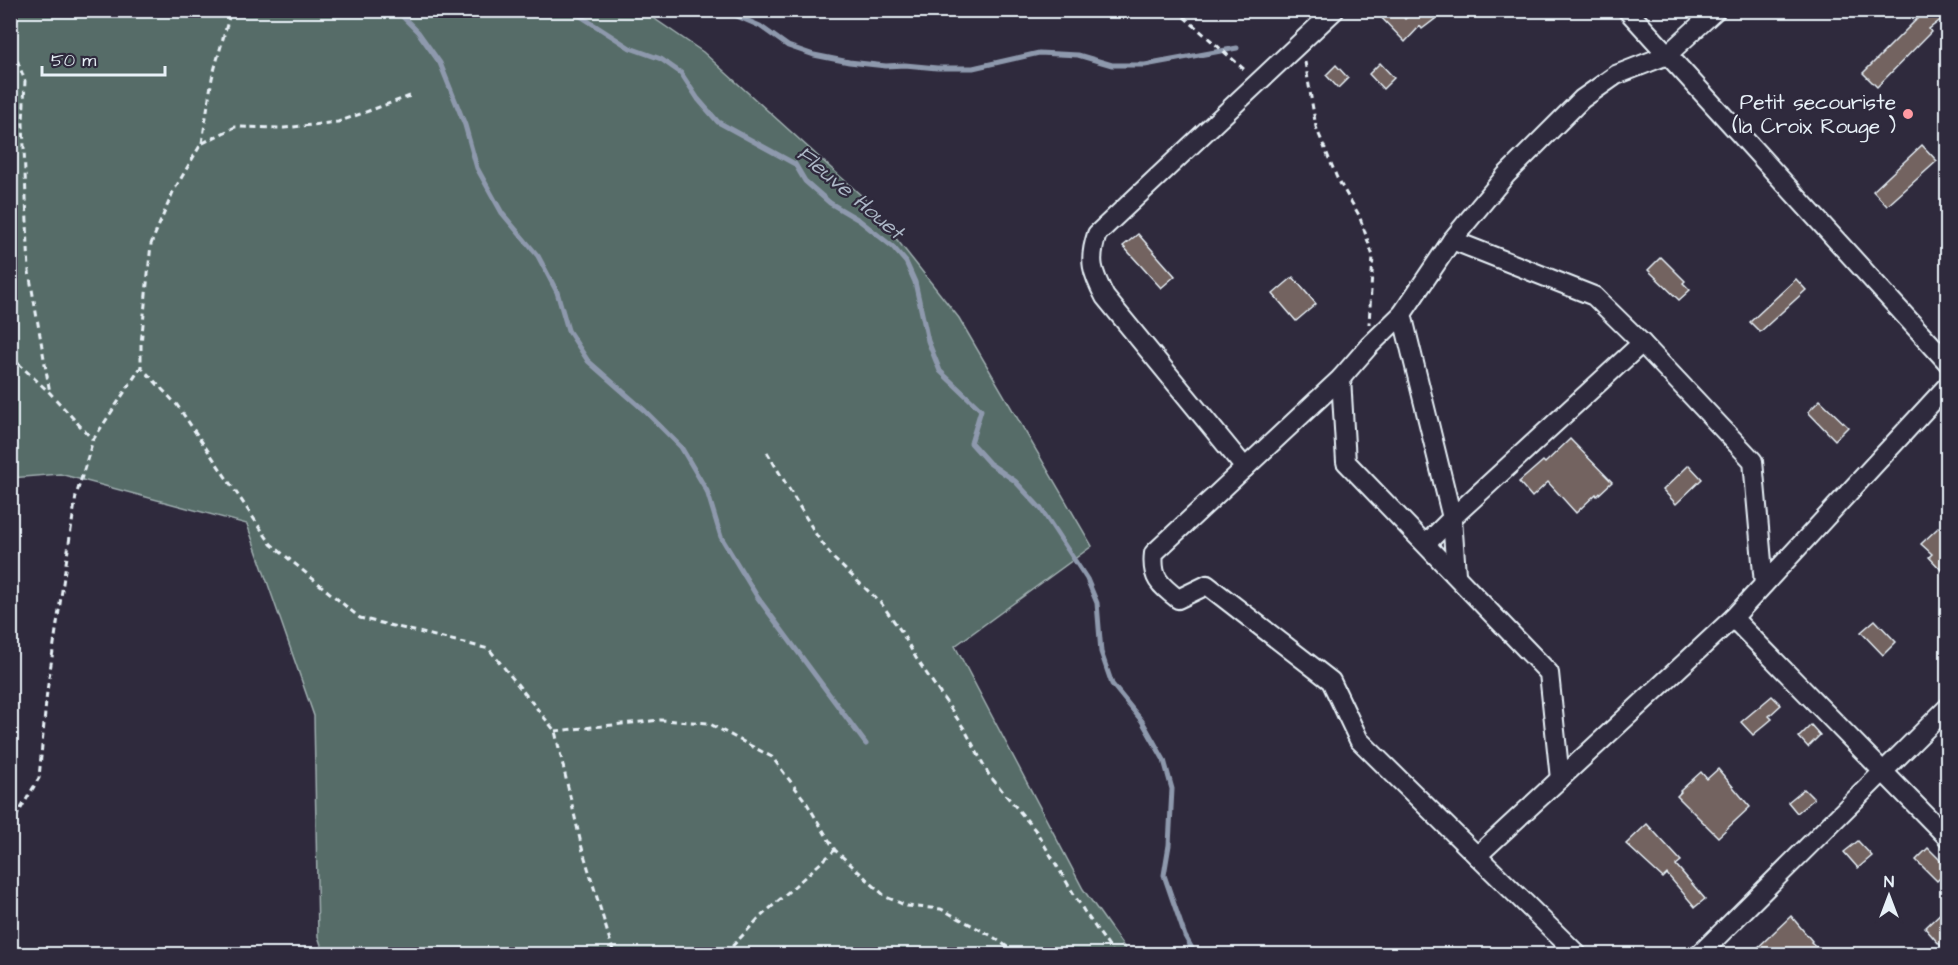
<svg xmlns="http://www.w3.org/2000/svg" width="1958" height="965" viewBox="0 0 1958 965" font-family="'Architects Daughter',sans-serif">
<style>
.green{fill:#566c67;stroke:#9faeb0;stroke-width:1.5}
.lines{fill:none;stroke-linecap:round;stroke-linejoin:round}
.stream{stroke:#8e99ad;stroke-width:5}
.building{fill:#736360;stroke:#e8f1f8;stroke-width:1.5}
.street-casing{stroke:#e8f1f8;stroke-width:22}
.path{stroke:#e8f1f8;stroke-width:3;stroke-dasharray:6 4.5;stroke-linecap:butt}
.street{stroke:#2f2a3d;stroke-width:18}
.poi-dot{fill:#ff9aa2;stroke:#2f2a3d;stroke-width:2}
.labels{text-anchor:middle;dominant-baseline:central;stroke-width:4.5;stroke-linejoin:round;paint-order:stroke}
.poi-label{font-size:21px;fill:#e8f1f8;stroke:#2f2a3d;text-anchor:end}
.water-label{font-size:22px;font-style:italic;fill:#acb7c6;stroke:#2f2a3d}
</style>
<rect width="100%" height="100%" fill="#2f2a3d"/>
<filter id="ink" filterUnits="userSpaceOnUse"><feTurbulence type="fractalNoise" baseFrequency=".0167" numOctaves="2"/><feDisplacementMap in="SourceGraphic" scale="12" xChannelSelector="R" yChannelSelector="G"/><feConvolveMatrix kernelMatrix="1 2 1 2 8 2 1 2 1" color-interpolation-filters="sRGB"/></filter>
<g filter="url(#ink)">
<polygon class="green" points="11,10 643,11 703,52 864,198 959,318 1092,546 955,646 1083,889 1129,954 324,954 318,936 314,716 247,524 60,474 11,478"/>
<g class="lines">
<g class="stream">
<polyline points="396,10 418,32 440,63 465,125 477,168 502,213 538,256 557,292 568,330 588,361 645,411 681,447 707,491 721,537 758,598 866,744"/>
<polyline points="571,10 630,48 661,59 681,73 698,99 718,122 795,164 805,181 830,203 859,220 893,247 906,262 915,282 928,341 940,371 981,410 971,443 989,463 1015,481 1041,509 1087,579 1097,603 1101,652 1112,684 1142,721 1164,760 1172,789 1169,845 1164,875 1185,936 1195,954"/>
<polyline points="723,10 760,26 788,46 814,55 849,62 886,66 905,65 937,68 973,68 1039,53 1078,55 1112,65 1145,65 1237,48"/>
</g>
</g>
<g class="building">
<polygon points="1374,10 1398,10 1405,19 1416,10 1429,10 1435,19 1422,29 1420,26 1405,42"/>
<polygon points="1926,10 1947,10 1947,15 1929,29 1931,32 1877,87 1863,73"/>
<polygon points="1380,63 1394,78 1383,89 1369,74"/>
<polygon points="1336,65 1348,78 1338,88 1326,75"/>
<polygon points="1922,145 1937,161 1887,206 1873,191"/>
<polygon points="1138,234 1175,276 1161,288 1123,246"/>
<polygon points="1661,257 1685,281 1683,283 1690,290 1679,300 1648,270"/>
<polygon points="1293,277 1316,304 1296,321 1273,294"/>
<polygon points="1796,279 1806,290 1760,332 1750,322"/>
<polygon points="1820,400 1848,427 1835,440 1808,412"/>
<polygon points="1570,439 1612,482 1597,496 1596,494 1576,513 1548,482 1532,497 1519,482 1543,461 1545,463"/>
<polygon points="1689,465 1702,479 1676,504 1663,490"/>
<polygon points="1939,527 1947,536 1947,576 1929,557 1932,554 1921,544"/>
<polygon points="1875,620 1896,642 1883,655 1861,632"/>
<polygon points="1772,696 1781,705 1769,716 1772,719 1753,735 1741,722"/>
<polygon points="1811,725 1820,735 1808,747 1799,737"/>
<polygon points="1718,769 1750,807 1718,837 1677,796 1681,792 1680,791 1701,772 1707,779"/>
<polygon points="1804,789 1814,799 1797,813 1788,802"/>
<polygon points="1647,824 1681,861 1676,865 1705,899 1695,907 1667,874 1663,878 1626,844"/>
<polygon points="1858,841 1872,856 1858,868 1844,852"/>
<polygon points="1928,848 1947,867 1947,871 1937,881 1916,860"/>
<polygon points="1947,907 1947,953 1925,928"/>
<polygon points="1791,916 1812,941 1811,942 1824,954 1751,954"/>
</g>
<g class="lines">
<g class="street-casing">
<g id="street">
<polyline points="1627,10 1948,363"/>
<polyline points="1452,240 1594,296 1642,343 1753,461 1764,584"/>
<polyline points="1402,314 1452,518 1456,574"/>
<polyline points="1341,378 1346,462 1549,673 1560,779"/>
<path d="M1245,468L1105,297C1092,272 1088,261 1097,234L1335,10"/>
<polyline points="1426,544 1452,518 1642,343"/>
<polyline points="1733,618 1948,838"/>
<polyline points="1477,856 1733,618 1948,385"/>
<path d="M1577,954L1359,740L1331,681L1207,585L1178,599C1160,585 1151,578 1154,553L1341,378L1369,346L1402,314L1452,240L1506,175L1582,99L1616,75L1667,55L1716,10"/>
<polyline points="1700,954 1948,707"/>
</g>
</g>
<g class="path">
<polyline points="1176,10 1245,70"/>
<polyline points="10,41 25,81 23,123 29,272 50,393"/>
<polyline points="1305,62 1316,127 1337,178 1359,215 1373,256 1369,324"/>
<polyline points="410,96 338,122 284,128 235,127 201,144 173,192 151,244 141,344 141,367 177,405 271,544 360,618 489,649 555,731 582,848 614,954"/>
<polyline points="202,143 212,78 231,10"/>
<polyline points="10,356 50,393 93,440"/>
<polyline points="767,452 817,536 834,559 881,603 901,631 916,658 965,730 989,775 1036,831 1084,911 1114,954"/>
<polyline points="555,731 660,720 708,723 772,757 806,802 835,850 886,897 907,906 941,909 992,936 1017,954"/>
<polyline points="10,827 39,778 47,691 76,496 93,440 141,367"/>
<polyline points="725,954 759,918 835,850"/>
</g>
<use href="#street" class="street"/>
</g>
</g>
<circle class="poi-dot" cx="1908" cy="114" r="6"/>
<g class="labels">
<g class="poi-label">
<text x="1896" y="102">Petit secouriste<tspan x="1896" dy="24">(la Croix Rouge )</tspan></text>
</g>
<g class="water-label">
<text transform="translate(850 193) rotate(40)">Fleuve Houet</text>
</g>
</g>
<rect width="1958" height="965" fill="none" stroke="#2f2a3d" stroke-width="36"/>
<rect x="18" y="18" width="1922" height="929" fill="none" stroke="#e8f1f8" stroke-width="2" filter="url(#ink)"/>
<g transform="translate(1889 896)" stroke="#2f2a3d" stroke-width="4.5" paint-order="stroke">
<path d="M0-4.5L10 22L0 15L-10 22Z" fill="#e8f1f8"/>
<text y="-9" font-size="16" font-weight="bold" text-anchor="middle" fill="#e8f1f8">N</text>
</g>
<path d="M42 66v9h123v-9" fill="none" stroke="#e8f1f8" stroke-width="3"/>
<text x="51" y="66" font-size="18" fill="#e8f1f8" stroke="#2f2a3d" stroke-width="4.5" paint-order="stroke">50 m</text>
</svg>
